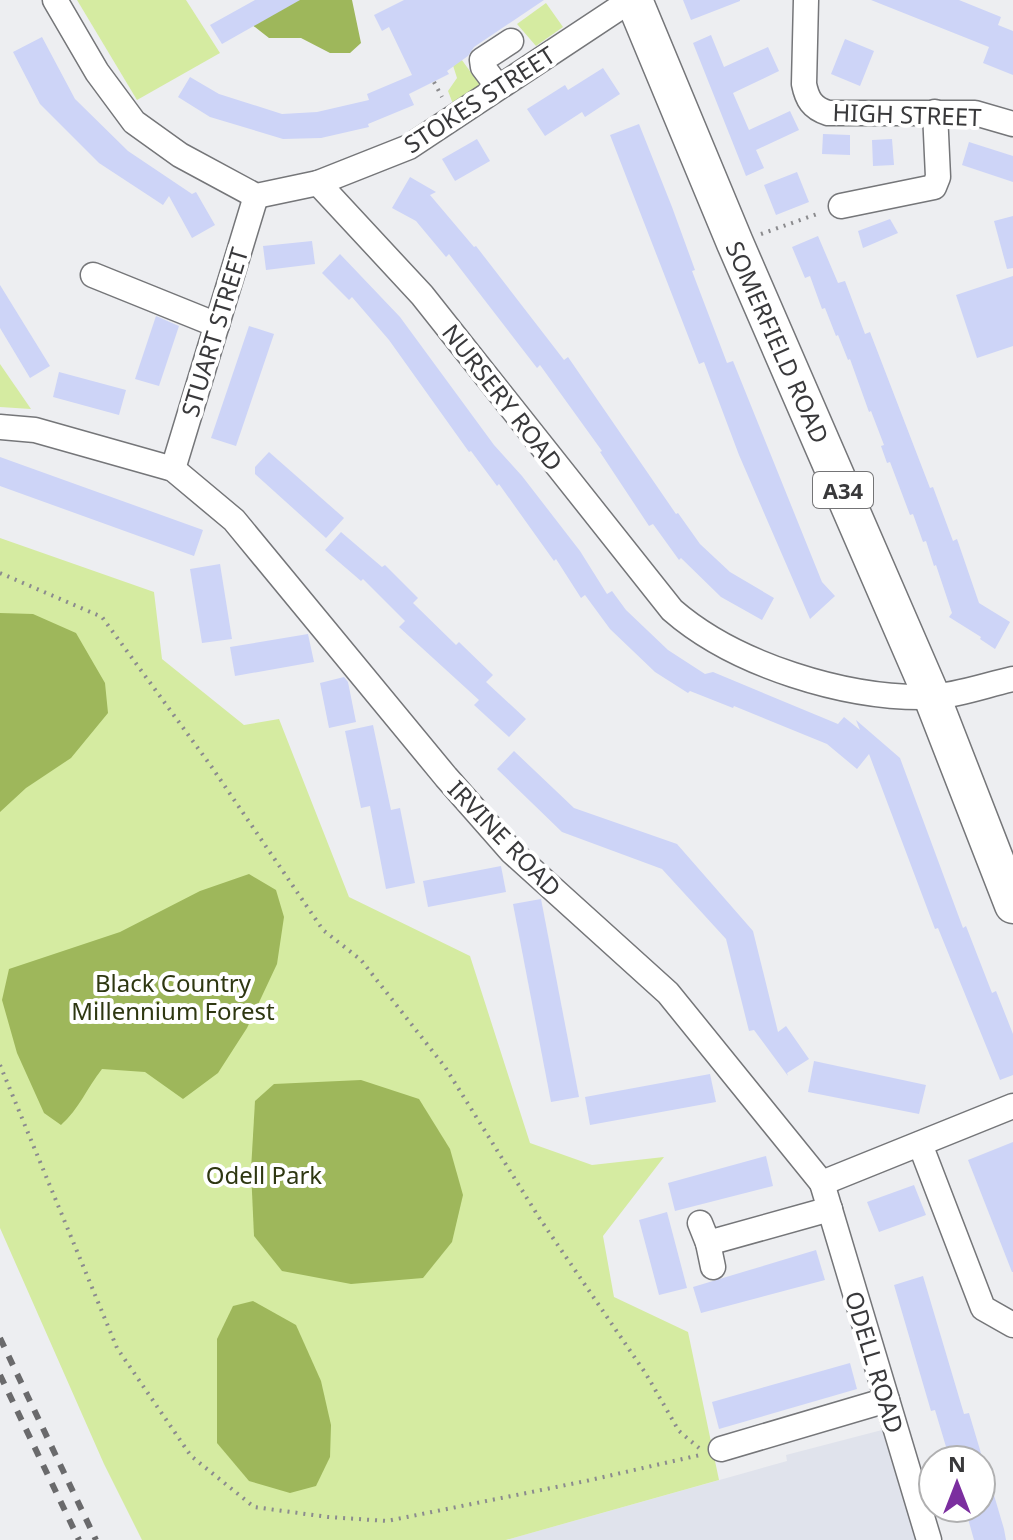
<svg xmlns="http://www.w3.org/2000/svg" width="1013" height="1540" viewBox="0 0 1013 1540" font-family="'Noto Sans',sans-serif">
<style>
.built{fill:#e0e3ec}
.green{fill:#d5eba1}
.forest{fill:#9eb75b}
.building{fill:#cdd4f7}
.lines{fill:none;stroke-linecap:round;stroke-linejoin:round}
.minor-casing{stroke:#757679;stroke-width:27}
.highway-casing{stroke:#757679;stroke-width:39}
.path{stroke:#8b8b8e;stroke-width:4;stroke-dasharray:2 6;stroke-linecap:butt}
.minor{stroke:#fff;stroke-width:24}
.highway{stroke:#fff;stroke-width:36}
.rail{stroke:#6a6a6c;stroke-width:6;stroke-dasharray:10 10;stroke-linecap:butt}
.labels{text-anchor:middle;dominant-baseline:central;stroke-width:8;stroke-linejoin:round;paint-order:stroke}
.shield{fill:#fff;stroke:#747476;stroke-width:2}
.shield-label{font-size:22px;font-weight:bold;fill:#39393b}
.street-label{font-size:24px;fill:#39393b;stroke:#fff}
.park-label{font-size:24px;fill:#2e3711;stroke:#fff}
</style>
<rect width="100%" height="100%" fill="#edeef1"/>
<polygon class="built" points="882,1430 916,1540 506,1540 787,1461 786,1455"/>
<g class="green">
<polygon points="77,0 186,0 220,53 137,100"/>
<polygon points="546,3 563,27 536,46 517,24"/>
<polygon points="443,34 480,85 453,104 448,91 457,78"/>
<polygon points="0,364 31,409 0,407"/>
<polygon points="0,538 154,592 162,659 244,725 279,719 349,897 470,956 530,1143 592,1165 664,1157 603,1236 614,1297 688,1332 719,1480 506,1540 142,1540 104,1464 0,1228"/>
</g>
<g class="forest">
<polygon points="284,0 352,0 361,43 350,53 330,53 301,38 269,38 251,24"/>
<polygon points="0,613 33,614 76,633 105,683 108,713 71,758 26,788 0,812"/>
<path d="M249,874L276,890L284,917L277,964L247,1028L218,1073L183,1099L145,1072L102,1069C87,1088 79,1109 61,1125L44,1113L17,1053L2,1000L9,969L120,932L200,891Z"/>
<polygon points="361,1080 419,1099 450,1149 463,1195 452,1242 423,1278 351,1284 282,1271 254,1236 251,1170 255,1101 274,1084"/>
<polygon points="253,1301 296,1325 321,1381 331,1425 330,1457 316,1486 290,1493 249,1481 217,1443 217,1339 233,1306"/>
</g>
<g class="building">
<polygon points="255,0 300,0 222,44 210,25"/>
<polygon points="404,0 544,0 474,47 468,56 447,71 449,74 409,94 414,105 368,124 369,127 321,138 283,139 210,117 178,97 190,77 219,94 282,114 317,112 369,100 367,94 412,75 389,27 382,31 374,15"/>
<polygon points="683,0 740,0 740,1 691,20"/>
<polygon points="871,0 959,0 1001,17 998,25 1013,31 1013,75 983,63 989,47"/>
<polygon points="711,35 724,67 768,47 779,71 733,93 749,130 790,111 799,130 756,150 764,168 746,176 693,43"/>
<polygon points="42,37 75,99 128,151 192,194 196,192 215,225 192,238 169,196 163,205 99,163 40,104 13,52"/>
<polygon points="845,39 874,51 860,86 831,74"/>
<polygon points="603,68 620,94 585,117 582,112 545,136 527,109 565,85 568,90"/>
<polygon points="639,124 672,207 695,270 692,271 727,363 733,361 822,582 835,596 810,619 739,455 704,362 699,364 610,135"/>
<polygon points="823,134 850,135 850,155 822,154"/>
<polygon points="477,139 490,161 455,181 442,159"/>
<polygon points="892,139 894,165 873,166 872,140"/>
<polygon points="969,142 1013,156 1013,182 962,165"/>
<polygon points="797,172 809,202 776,215 764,185"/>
<polygon points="410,177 436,192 430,195 474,247 476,246 564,360 568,357 676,514 678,513 700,544 730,572 774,598 762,620 721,597 681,558 679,560 653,524 649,526 600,452 602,451 540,365 537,368 449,254 446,257 416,221 392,208"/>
<polygon points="1013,216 1013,268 1007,269 994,221"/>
<polygon points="890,219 898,233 863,248 858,231"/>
<polygon points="818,236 838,283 845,281 865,334 870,332 930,488 933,487 953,541 957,539 979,603 1010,622 995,649 980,639 981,637 949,617 952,613 936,565 934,566 926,541 923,542 913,514 910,515 890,462 887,463 881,446 884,445 871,411 869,412 850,359 848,360 838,335 836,336 825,308 822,309 810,276 805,278 792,247"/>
<polygon points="312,241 315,264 266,270 263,246"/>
<polygon points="340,254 400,317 494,445 522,476 580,551 607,594 612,591 626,610 668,650 705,674 713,672 838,724 844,717 860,730 856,720 900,758 963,928 966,926 992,993 996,991 1013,1034 1013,1075 1000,1080 938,928 935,929 869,754 857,769 827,744 734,706 733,708 690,691 688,693 655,672 610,629 585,595 581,598 556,559 554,561 499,484 497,486 471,451 469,452 389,340 352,297 349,300 322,273"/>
<polygon points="1013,276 1013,346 977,358 956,295"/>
<polygon points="0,285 50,366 30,378 0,328"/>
<polygon points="156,316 179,326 159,386 135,379"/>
<polygon points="249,326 274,334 236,446 211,438"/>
<polygon points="59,372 126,390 119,415 53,397"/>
<polygon points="269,452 344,518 326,538 255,474 255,467"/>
<polygon points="0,457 203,530 194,556 0,486"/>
<polygon points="341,532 382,567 385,565 418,598 413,603 456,645 459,642 493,675 486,682 526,719 509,737 474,705 479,700 399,627 405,621 363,579 361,581 325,550"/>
<polygon points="220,564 232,639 202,643 190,569"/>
<polygon points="308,634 314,662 235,676 230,647"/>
<polygon points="344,677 348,682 356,722 329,728 320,683"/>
<polygon points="373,725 391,810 400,808 415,883 386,889 370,806 361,808 345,731"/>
<polygon points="514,751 574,808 677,844 753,931 778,1032 786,1026 809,1059 787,1073 788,1076 754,1030 749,1031 726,939 662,869 562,832 497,769"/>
<polygon points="501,866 506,892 428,907 423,881"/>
<polygon points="541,899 579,1097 551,1102 513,904"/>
<polygon points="814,1061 926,1085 919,1114 808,1092"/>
<polygon points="710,1074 716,1102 590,1125 585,1097"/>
<polygon points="1013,1142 1013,1272 1012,1272 968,1160"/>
<polygon points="766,1156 773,1186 675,1211 668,1183"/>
<polygon points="914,1185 926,1215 879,1232 867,1202"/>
<polygon points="667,1212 687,1288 659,1295 639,1220"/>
<polygon points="816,1250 825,1280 701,1313 693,1287"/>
<polygon points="923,1276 964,1414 969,1413 983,1460 950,1460 935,1410 931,1411 894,1285"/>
<polygon points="850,1363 857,1389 719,1429 712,1402"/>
<polygon points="986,1468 1004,1529 1006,1540 974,1540 965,1508 981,1508 981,1469"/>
</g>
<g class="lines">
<g class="minor-casing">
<g id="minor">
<path d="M55,0L97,72L134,122L180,155L256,196L318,183L422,295L672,610C735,665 846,699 929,697C956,696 986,685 1013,679"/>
<path d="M806,0L804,84C807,99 812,108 828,113H975L1013,124"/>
<polyline points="498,87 483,67 482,60 511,41"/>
<polyline points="318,183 409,147 631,0"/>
<polyline points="841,206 934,187 938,177 935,112"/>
<polyline points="93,275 217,325"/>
<polyline points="0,427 35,430 173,469 234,520 446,777 512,852 668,993 822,1183 1013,1106"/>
<polyline points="173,469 256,196"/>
<polyline points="920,1144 983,1308 1013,1325"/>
<polyline points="822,1183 929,1540"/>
<polyline points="700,1223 708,1243 830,1209"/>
<polyline points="708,1243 713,1267"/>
<polyline points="721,1449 887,1400"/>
</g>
</g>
<g class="highway-casing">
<polyline id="highway" points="634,0 735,243 932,697 1013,905"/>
</g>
<g class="path">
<polyline points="434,82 442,97"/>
<polyline points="761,234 820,213"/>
<polyline points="0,573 102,617 211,766 323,930 361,960 445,1067 540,1219 646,1374 679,1431 699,1448"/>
<polyline points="0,1065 117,1348 191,1456 254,1507 328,1517 387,1521 586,1481 700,1455"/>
</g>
<use href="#minor" class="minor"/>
<use href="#highway" class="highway"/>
<g class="rail">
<polyline points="0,1338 96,1540"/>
<polyline points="0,1375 79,1540"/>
</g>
</g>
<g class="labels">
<rect class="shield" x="813" y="472" width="60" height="36" rx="6"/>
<g class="shield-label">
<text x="843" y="490">A34</text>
</g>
<g class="street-label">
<text transform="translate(479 99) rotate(-33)">STOKES STREET</text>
<text transform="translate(907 114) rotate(2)">HIGH STREET</text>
<text transform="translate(214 332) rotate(-73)">STUART STREET</text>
<text transform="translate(778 342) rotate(66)">SOMERFIELD ROAD</text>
<text transform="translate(503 397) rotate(52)">NURSERY ROAD</text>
<text transform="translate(505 838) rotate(46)">IRVINE ROAD</text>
<text transform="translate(875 1362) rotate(73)">ODELL ROAD</text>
</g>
<g class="park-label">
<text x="173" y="982">Black Country<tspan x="173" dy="28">Millennium Forest</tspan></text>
<text x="264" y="1174">Odell Park</text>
</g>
</g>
<g transform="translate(957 1484)"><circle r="38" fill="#ffffff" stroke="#b0b0b1" stroke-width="2"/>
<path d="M0-6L14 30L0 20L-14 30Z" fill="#7b2e9f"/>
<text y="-12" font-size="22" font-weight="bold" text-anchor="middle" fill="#39393b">N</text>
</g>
</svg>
